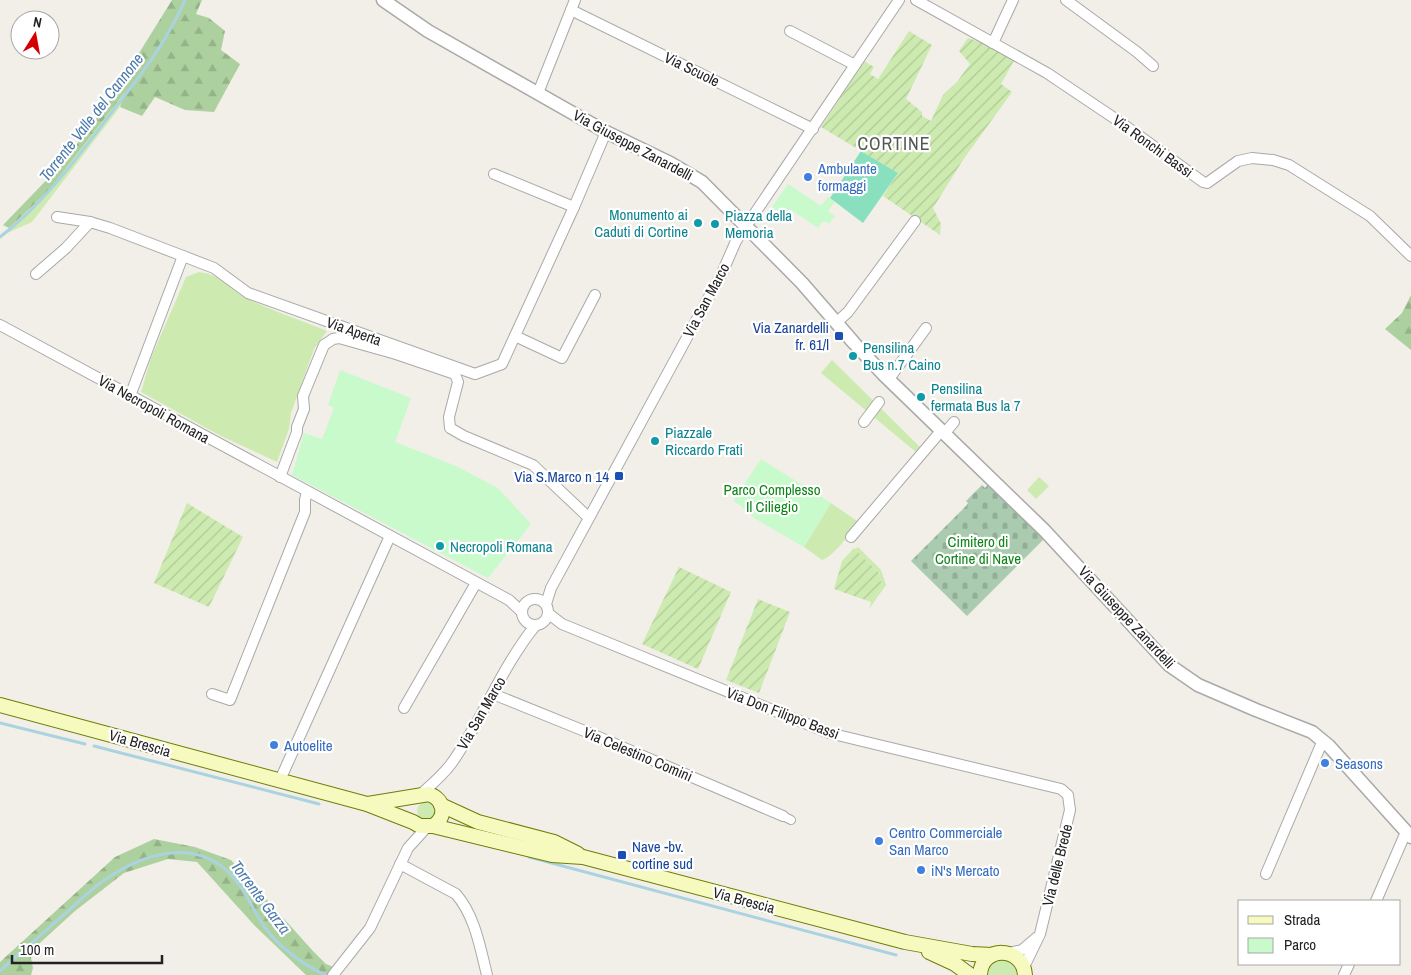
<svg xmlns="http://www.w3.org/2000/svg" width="1411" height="975" viewBox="0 0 1411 975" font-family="'Archivo Narrow',sans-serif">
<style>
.grass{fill:#cdebb0}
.forest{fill:url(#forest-firs)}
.cemetery{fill:url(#cemetery-stones)}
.park{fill:#c8facc}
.garden{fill:url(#garden-furrows)}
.pitch{fill:#88e0be}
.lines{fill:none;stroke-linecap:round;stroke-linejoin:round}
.stream{stroke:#aad3df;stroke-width:3}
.pedestrian-casing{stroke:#a9a9a9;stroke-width:10}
.minor-casing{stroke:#a9a9a9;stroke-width:12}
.tertiary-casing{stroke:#a9a9a9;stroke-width:15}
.secondary-casing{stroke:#707d05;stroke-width:16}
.pedestrian{stroke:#fff;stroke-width:8}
.minor{stroke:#fff;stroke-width:10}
.tertiary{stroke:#fff;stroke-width:12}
.secondary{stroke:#f7fabf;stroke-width:14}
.shop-dot{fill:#3f7fe0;stroke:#fff;stroke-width:2}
.culture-dot{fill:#0f9aa8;stroke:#fff;stroke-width:2}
.transit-dot{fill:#1a4fb4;stroke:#fff;stroke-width:2}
.labels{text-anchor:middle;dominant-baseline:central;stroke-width:4.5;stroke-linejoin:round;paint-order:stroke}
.street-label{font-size:15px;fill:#222;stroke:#fff}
.shop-label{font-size:15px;fill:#366cbe;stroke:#fff;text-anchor:start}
.culture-label{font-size:15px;fill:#0d838f;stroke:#fff;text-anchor:start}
.transit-label{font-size:15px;fill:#164399;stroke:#fff;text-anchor:end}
.park-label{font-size:15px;fill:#0c8416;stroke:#fff}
.water-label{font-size:16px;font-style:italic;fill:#4a7aab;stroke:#fff}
.quarter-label{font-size:18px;letter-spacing:1px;fill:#555;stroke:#fff}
</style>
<defs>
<pattern id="forest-firs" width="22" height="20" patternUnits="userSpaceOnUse" patternTransform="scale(1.25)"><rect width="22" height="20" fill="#add19e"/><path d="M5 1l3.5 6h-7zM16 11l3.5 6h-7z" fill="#95b388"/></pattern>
<pattern id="cemetery-stones" width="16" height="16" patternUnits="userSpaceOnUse" patternTransform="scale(1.25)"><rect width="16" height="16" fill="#aacbaf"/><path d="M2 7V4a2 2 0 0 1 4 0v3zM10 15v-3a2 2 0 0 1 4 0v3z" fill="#92ae96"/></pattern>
<pattern id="garden-furrows" width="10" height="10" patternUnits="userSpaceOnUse" patternTransform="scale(1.25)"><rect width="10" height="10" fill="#cdebb0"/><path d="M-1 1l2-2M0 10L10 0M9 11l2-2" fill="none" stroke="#b0c997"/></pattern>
</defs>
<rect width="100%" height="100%" fill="#f2efe9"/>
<g class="grass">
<path d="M127,89L120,107L32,222L3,235C47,189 88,140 127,89Z"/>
<path d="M199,272C223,275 228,289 246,298C272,311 300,320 327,331L314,349L291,413L289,429L277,462L221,436L141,392L151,358L186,277Z"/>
<polygon points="832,360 921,448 917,453 821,373"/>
<polygon points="1039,477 1049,486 1036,499 1027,490"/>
<path d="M831,503L857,521C850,534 835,555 822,560L804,547Z"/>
<polygon points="858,547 881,570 886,585 869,609 871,602 882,587 879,573 855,549"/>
<circle cx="426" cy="811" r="9"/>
<path d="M1001,959C1010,961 1017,964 1018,975H987C988,966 992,962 1001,959Z"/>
</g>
<g class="forest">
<polygon points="172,0 202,0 196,14 209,18 225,31 221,50 240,64 214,112 185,110 155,97 142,116 120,107 125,92 49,190 9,228 3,225 61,165 108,103"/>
<polygon points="1411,295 1411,350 1385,329 1402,313"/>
<polygon points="154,839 195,847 231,860 313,951 326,964 336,968 328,975 306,975 255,926 197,862 168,859 124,873 75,911 30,952 33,968 31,975 0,975 0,962 115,857"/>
</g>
<polygon class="cemetery" points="989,483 1045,538 967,616 911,561 966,506 968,503 966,501 982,485 985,488"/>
<g class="park">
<polygon points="788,184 821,206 828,197 835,202 828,211 835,216 829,224 826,222 822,222 818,228 790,209 785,216 772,207"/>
<polygon points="340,370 411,398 395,442 456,466 498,488 531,524 488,578 292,475 304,433 322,439 334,408 328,405"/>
<polygon points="761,459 831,503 804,547 754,518 740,505 733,501"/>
</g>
<g class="garden">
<polygon points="909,31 932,45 906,99 922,112 922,116 931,121 943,95 957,82 970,64 959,51 968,38 990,45 1016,57 1001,84 1012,92 963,160 933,208 941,224 940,235 883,196 898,173 821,127 864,61 874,67 870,74 878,79"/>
<polygon points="187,503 243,537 209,607 154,583"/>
<polygon points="854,548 879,573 882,587 871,602 834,589 842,561"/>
<polygon points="679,567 731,592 698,669 642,644"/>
<polygon points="758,599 790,612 759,693 726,680"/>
</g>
<polygon class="pitch" points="861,151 898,173 863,223 830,198"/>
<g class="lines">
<g class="stream">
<path d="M0,237C44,204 79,155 112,112C140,76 167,42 185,0"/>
<polyline points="0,723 85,744"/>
<polyline points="94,746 319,804"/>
<polyline points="529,857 896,955"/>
<path d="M0,971C20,953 40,936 60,918C74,906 88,892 103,881C146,851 202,835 238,883C249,897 255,915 266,929C281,949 303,964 325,975"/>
</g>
<g class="pedestrian-casing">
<polyline id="pedestrian" points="783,816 791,820"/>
</g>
<g class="minor-casing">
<g id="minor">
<polyline points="916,0 1047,73 1123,124 1203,182 1207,183 1238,161 1252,158 1273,160 1289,165 1370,216 1411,256"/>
<polyline points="1066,0 1137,52 1153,66"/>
<polyline points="571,10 813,129"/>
<polyline points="790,31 855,65"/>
<polyline points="993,43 1013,0"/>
<polyline points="538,93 575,0"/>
<polyline points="494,174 574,207"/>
<polyline points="57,217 90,222 110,228 183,256"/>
<polyline points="36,274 66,248 90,222"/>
<polyline points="836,323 848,312 915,221"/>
<polyline points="0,325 509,600 522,612"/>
<polyline points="515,336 562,358 595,295"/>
<polyline points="889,379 926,328"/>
<polyline points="130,396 183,256 214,268 248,293 475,374 502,364 574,207 606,132"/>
<polyline points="864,422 879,402"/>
<polyline points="944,434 954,422"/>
<polyline points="280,477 297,432 297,427 304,409 303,396 324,345 333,339 339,338 396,354 455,374 458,382 449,417 450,428 464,436 533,465 588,517"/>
<polyline points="851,537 941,431"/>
<circle cx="535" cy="612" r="13"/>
<polyline points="546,604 551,588 722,273 736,241 899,0"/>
<polyline points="549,614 562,624 829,733 1061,789 1068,795 1070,810 1040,934 1024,967"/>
<polyline points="212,694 230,700 305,512 305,500 307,492"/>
<polyline points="493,694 587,732 783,816"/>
<polyline points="404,708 476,583"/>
<polyline points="280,780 390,536"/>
<path d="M421,794C431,785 442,776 451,764C482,721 501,668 535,626"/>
<path d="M400,864L456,894C475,916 480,947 487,975"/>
<polyline points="1266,874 1323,740"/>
<polyline points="1376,901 1406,832"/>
<polyline points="1009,953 1022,950 1036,938"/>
<polyline points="333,975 370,928 408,848 427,827"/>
<polyline points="1344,975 1349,964"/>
</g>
</g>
<g class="tertiary-casing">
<polyline id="tertiary" points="383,0 428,31 606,132 670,163 702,182 802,283 854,343 883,374 1045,531 1169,665 1198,685 1256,710 1312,732 1329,746 1411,837"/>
</g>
<g class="secondary-casing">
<g id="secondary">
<polyline points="0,705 367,804 413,822 420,826 433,826 552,855 583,857 905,942 972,954 992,955"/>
<path d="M368,804L429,794C445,800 447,817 433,826"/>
<polyline points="441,805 478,822 554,842 578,854"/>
<polyline points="929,952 955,964 970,975"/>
<path d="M980,975C981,945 1023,946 1025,975"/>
</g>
</g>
<use href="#pedestrian" class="pedestrian"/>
<use href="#minor" class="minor"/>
<use href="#tertiary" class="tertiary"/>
<use href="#secondary" class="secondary"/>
</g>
<g class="shop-dot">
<circle cx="808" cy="177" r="5"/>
<circle cx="274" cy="745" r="5"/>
<circle cx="1325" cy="763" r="5"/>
<circle cx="879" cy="841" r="5"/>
<circle cx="921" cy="870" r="5"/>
</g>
<g class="culture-dot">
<circle cx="698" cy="223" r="5"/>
<circle cx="715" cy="224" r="5"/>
<circle cx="853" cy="356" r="5"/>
<circle cx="921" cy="397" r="5"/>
<circle cx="655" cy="441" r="5"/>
<circle cx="440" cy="546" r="5"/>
</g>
<g class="transit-dot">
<rect x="834" y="331" width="10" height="10" rx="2.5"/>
<rect x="614" y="471" width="10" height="10" rx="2.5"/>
<rect x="617" y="850" width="10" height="10" rx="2.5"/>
</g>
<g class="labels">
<g class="street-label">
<text transform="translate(692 69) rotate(26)">Via Scuole</text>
<text transform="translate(633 145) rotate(28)">Via Giuseppe Zanardelli</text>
<text transform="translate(1153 146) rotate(36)">Via Ronchi Bassi</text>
<text transform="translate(706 300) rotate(-62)">Via San Marco</text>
<text transform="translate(354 331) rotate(20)">Via Aperta</text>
<text transform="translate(154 409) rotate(29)">Via Necropoli Romana</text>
<text transform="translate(1127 617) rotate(47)">Via Giuseppe Zanardelli</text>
<text transform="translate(481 713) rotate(-60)">Via San Marco</text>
<text transform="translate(783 713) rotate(21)">Via Don Filippo Bassi</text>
<text transform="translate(140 743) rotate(16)">Via Brescia</text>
<text transform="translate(638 754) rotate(23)">Via Celestino Comini</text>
<text transform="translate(1057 865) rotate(-76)">Via delle Brede</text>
<text transform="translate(744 900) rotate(15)">Via Brescia</text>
</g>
<g class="shop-label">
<text x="818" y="168">Ambulante<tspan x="818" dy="17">formaggi</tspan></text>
<text x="284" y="745">Autoelite</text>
<text x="1335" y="763">Seasons</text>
<text x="889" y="832">Centro Commerciale<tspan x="889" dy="17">San Marco</tspan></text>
<text x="931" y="870">iN's Mercato</text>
</g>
<g class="culture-label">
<text x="688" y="214" text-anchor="end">Monumento ai<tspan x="688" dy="17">Caduti di Cortine</tspan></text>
<text x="725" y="215">Piazza della<tspan x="725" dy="17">Memoria</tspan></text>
<text x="863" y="347">Pensilina<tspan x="863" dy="17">Bus n.7 Caino</tspan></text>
<text x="931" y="388">Pensilina<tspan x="931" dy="17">fermata Bus la 7</tspan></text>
<text x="665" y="432">Piazzale<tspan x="665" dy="17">Riccardo Frati</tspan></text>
<text x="450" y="546">Necropoli Romana</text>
</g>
<g class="transit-label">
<text x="829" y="327">Via Zanardelli<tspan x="829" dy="17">fr. 61/l</tspan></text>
<text x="609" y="476">Via S.Marco n 14</text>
<text x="632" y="846" text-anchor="start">Nave -bv.<tspan x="632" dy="17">cortine sud</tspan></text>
</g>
<g class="park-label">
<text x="772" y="489">Parco Complesso<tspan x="772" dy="17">Il Ciliegio</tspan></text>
<text x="978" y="541">Cimitero di<tspan x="978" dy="17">Cortine di Nave</tspan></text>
</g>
<g class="water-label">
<text transform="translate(91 117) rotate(-52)">Torrente Valle del Cannone</text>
<text transform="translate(261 897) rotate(53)">Torrente Garza</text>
</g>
<g class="quarter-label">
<text x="894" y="143">CORTINE</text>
</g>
</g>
<rect x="1238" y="900" width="162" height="65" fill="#ffffff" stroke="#a7a7a7"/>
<rect x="1248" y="916" width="25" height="8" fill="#f7fabf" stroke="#a7a7a7"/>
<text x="1284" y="925" font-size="15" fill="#222222">Strada</text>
<rect x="1248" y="938" width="25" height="15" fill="#c8facc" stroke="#a7a7a7"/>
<text x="1284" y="950" font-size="15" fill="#222222">Parco</text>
<g transform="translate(35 35) rotate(11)"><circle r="24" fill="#ffffff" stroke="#a7a7a7"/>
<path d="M0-4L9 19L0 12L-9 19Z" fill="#d40000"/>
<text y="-8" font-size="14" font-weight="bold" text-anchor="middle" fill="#222222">N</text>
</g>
<path d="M12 955v8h150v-8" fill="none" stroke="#222222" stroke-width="2.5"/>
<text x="20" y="955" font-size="15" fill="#222222" stroke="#ffffff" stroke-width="4" paint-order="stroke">100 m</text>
</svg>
